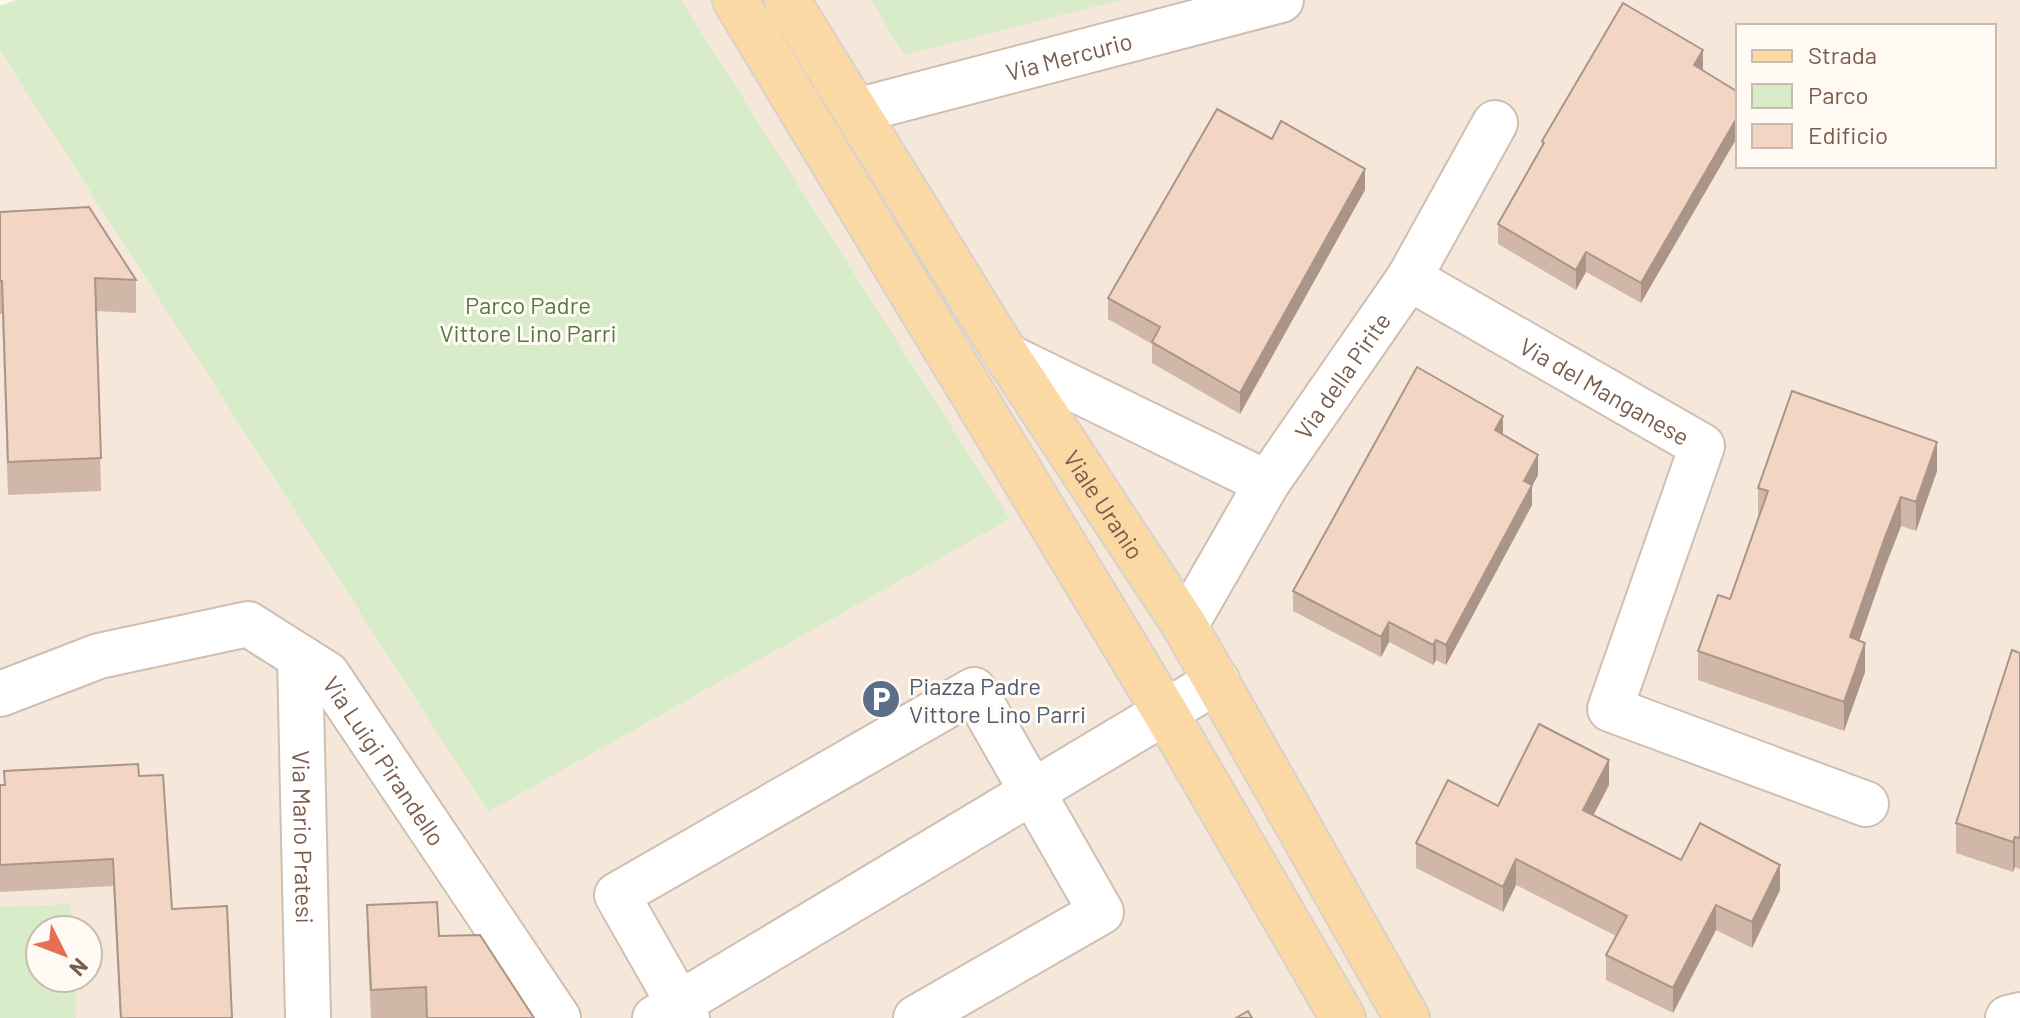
<svg xmlns="http://www.w3.org/2000/svg" width="2020" height="1018" viewBox="0 0 2020 1018" font-family="Barlow,sans-serif">
<style>
.residential{fill:#f5e8da;fill-rule:evenodd}
.green{fill:#d8ecc9}
.lines{fill:none;stroke-linecap:round;stroke-linejoin:round}
.minor-casing{stroke:#d1beb0;stroke-width:48}
.primary-casing{stroke:#dad1cd;stroke-width:48}
.minor{stroke:#fff;stroke-width:44}
.primary{stroke:#fbd9a5;stroke-width:44}
.wall{fill:#d1b7a8}
.shaded-wall{fill:#aa9588}
.building{fill:#f3d5c3;stroke:#aa9588;stroke-width:2}
.labels{text-anchor:middle;dominant-baseline:central;stroke-width:6;stroke-linejoin:round;paint-order:stroke}
.street-label{font-size:24px;fill:#7a5c4d;stroke:#fffaf3}
.park-label{font-size:24px;fill:#537a41;stroke:#fffaf3}
.service-label{font-size:24px;fill:#4e5e75;stroke:#fffaf3;text-anchor:start}
</style>
<rect width="100%" height="100%" fill="#fdf6ec"/>
<path class="residential" d="M681,0H2020V1018H0V51L488,812L1010,519ZM1738,26H1994V166H1738ZM40,930H88V978H40Z"/>
<g class="green">
<polygon points="16,0 681,0 1010,519 488,812 0,51 0,6"/>
<polygon points="871,0 1120,0 904,55"/>
<polygon points="71,904 72,930 40,930 40,978 75,978 76,1018 0,1018 0,907"/>
</g>
<g class="lines">
<g class="minor-casing">
<g id="minor">
<path id="s1" d="M856,111L1281,0"/>
<path id="s2" d="M1409,278L1702,446L1610,709L1866,804"/>
<polyline points="1007,356 1267,483"/>
<path id="s3" d="M1185,626L1267,483L1409,278L1495,123"/>
<path id="s4" d="M300,657L308,1018"/>
<path id="s5" d="M0,694L99,656L248,624L327,674L558,1018"/>
<polyline points="655,1018 1217,681"/>
<polyline points="687,1018 617,895 974,690 1101,912 916,1018"/>
<polyline points="2008,1018 2020,1015"/>
</g>
</g>
<g class="primary-casing">
<g id="primary">
<polyline points="735,0 1165,712 1343,1018"/>
<path id="s6" d="M787,0L1007,356L1185,626L1407,1018"/>
</g>
</g>
<use href="#minor" class="minor"/>
<use href="#primary" class="primary"/>
</g>
<g class="wall">
<polygon points="1703,50 1641,303 1586,272 1576,290 1498,244 1498,224 1542,148 1542,141"/>
<polygon points="1272,139 1365,190 1240,414 1152,363 1152,344 1108,319 1108,298"/>
<polygon points="0,212 136,280 136,313 96,311 101,491 8,495 2,314 0,314"/>
<polygon points="1503,435 1538,475 1532,486 1532,505 1446,665 1436,660 1433,665 1389,642 1381,657 1293,611 1293,591"/>
<polygon points="1937,471 1916,531 1901,526 1885,567 1859,641 1865,672 1844,731 1698,680 1698,651 1730,599 1758,517 1758,488"/>
<polygon points="2020,653 2020,869 2015,867 2013,872 1956,853 1956,823"/>
<polygon points="139,776 172,909 232,1018 120,1018 113,886 0,892 0,785"/>
<polygon points="1609,785 1593,815 1681,860 1780,890 1752,948 1716,930 1673,1013 1606,980 1606,955 1616,936 1516,885 1503,912 1416,868 1416,843"/>
<polygon points="367,905 439,936 534,1018 371,1018 367,936"/>
</g>
<g class="shaded-wall">
<polygon points="1703,50 1703,69 1694,85 1694,65"/>
<polygon points="1738,116 1738,136 1641,303 1641,283"/>
<polygon points="1365,169 1365,190 1240,414 1240,393"/>
<polygon points="1586,252 1586,272 1576,290 1576,270"/>
<polygon points="1503,416 1503,436 1495,430"/>
<polygon points="1937,442 1937,471 1916,531 1916,502"/>
<polygon points="1538,455 1538,475 1532,486 1532,505 1446,665 1446,645 1524,481"/>
<polygon points="1901,497 1901,526 1885,567 1850,667 1850,637 1885,537"/>
<polygon points="1389,622 1389,642 1381,657 1381,637"/>
<polygon points="1436,640 1436,660 1433,665 1433,645"/>
<polygon points="1865,643 1865,672 1844,731 1844,702"/>
<polygon points="1609,760 1609,785 1583,835 1583,810"/>
<polygon points="2015,837 2015,867 2013,872 2013,842"/>
<polygon points="1516,859 1516,885 1503,912 1503,887"/>
<polygon points="1780,865 1780,890 1752,948 1752,922"/>
<polygon points="1716,905 1716,930 1673,1013 1673,988"/>
</g>
<g class="building">
<polygon points="1623,3 1703,50 1694,65 1738,92 1738,116 1641,283 1586,252 1576,270 1498,224 1544,143 1542,141"/>
<polygon points="1217,109 1272,139 1281,121 1365,169 1240,393 1152,342 1160,327 1108,298"/>
<polygon points="89,207 136,280 95,278 101,458 8,462 2,281 0,281 0,212"/>
<polygon points="1417,367 1503,416 1495,430 1538,455 1524,481 1532,485 1446,645 1436,640 1433,645 1389,622 1381,637 1293,591"/>
<polygon points="1792,391 1937,442 1916,502 1901,497 1885,537 1850,637 1865,643 1844,702 1698,651 1718,595 1730,599 1768,491 1758,488"/>
<polygon points="2012,650 2020,653 2020,838 2015,837 2013,842 1956,823"/>
<polygon points="1539,724 1609,760 1583,810 1681,860 1700,823 1780,865 1752,922 1716,905 1673,988 1606,955 1627,916 1516,859 1503,887 1416,843 1448,780 1498,806"/>
<polygon points="138,764 139,776 163,775 172,909 227,906 232,1018 121,1018 113,859 0,865 0,785 5,785 4,771"/>
<polygon points="437,902 439,936 480,935 534,1018 427,1018 426,987 371,990 367,905"/>
<polygon points="1248,1011 1252,1018 1236,1018"/>
</g>
<defs>
<g id="parking-disc" transform="scale(2)"><circle r="9.5" fill="#5c6f8a" stroke="#fffaf3"/><path d="M-3.5-5.5H1a3.5 3.5 0 0 1 0 7H-1V5.5H-3.5ZM-1-3.4V-.6H.8a1.4 1.4 0 0 0 0-2.8Z" fill="#fff"/></g>
</defs>
<g fill-rule="evenodd">
<use href="#parking-disc" x="881" y="699"/>
</g>
<g class="labels">
<g class="street-label">
<text stroke="none"><textPath href="#s1" startOffset="220">Via Mercurio</textPath></text>
<text stroke="none"><textPath href="#s3" startOffset="296">Via della Pirite</textPath></text>
<text stroke="none"><textPath href="#s2" startOffset="226">Via del Manganese</textPath></text>
<text stroke="none"><textPath href="#s6" startOffset="596">Viale Uranio</textPath></text>
<text stroke="none"><textPath href="#s5" startOffset="456">Via Luigi Pirandello</textPath></text>
<text stroke="none"><textPath href="#s4" startOffset="180">Via Mario Pratesi</textPath></text>
</g>
<g class="park-label">
<text x="528" y="304">Parco Padre<tspan x="528" dy="28">Vittore Lino Parri</tspan></text>
</g>
<g class="service-label">
<text x="909" y="685">Piazza Padre<tspan x="909" dy="28">Vittore Lino Parri</tspan></text>
</g>
</g>
<rect x="1736" y="24" width="260" height="144" fill="#fffaf3" stroke="#cabbb1" stroke-width="2"/>
<rect x="1752" y="50" width="40" height="12" fill="#fbd9a5" stroke="#cabbb1" stroke-width="2"/>
<text x="1808" y="64" font-size="24" fill="#7a5c4d">Strada</text>
<rect x="1752" y="84" width="40" height="24" fill="#d8ecc9" stroke="#cabbb1" stroke-width="2"/>
<text x="1808" y="104" font-size="24" fill="#7a5c4d">Parco</text>
<rect x="1752" y="124" width="40" height="24" fill="#f3d5c3" stroke="#cabbb1" stroke-width="2"/>
<text x="1808" y="144" font-size="24" fill="#7a5c4d">Edificio</text>
<g transform="translate(64 954) rotate(132)"><circle r="38" fill="#fffaf3" stroke="#cabbb1" stroke-width="2"/>
<path d="M0-6L14 30L0 20L-14 30Z" fill="#e76f51"/>
<text y="-12" font-size="22" font-weight="bold" text-anchor="middle" fill="#7a5c4d">N</text>
</g>
</svg>
